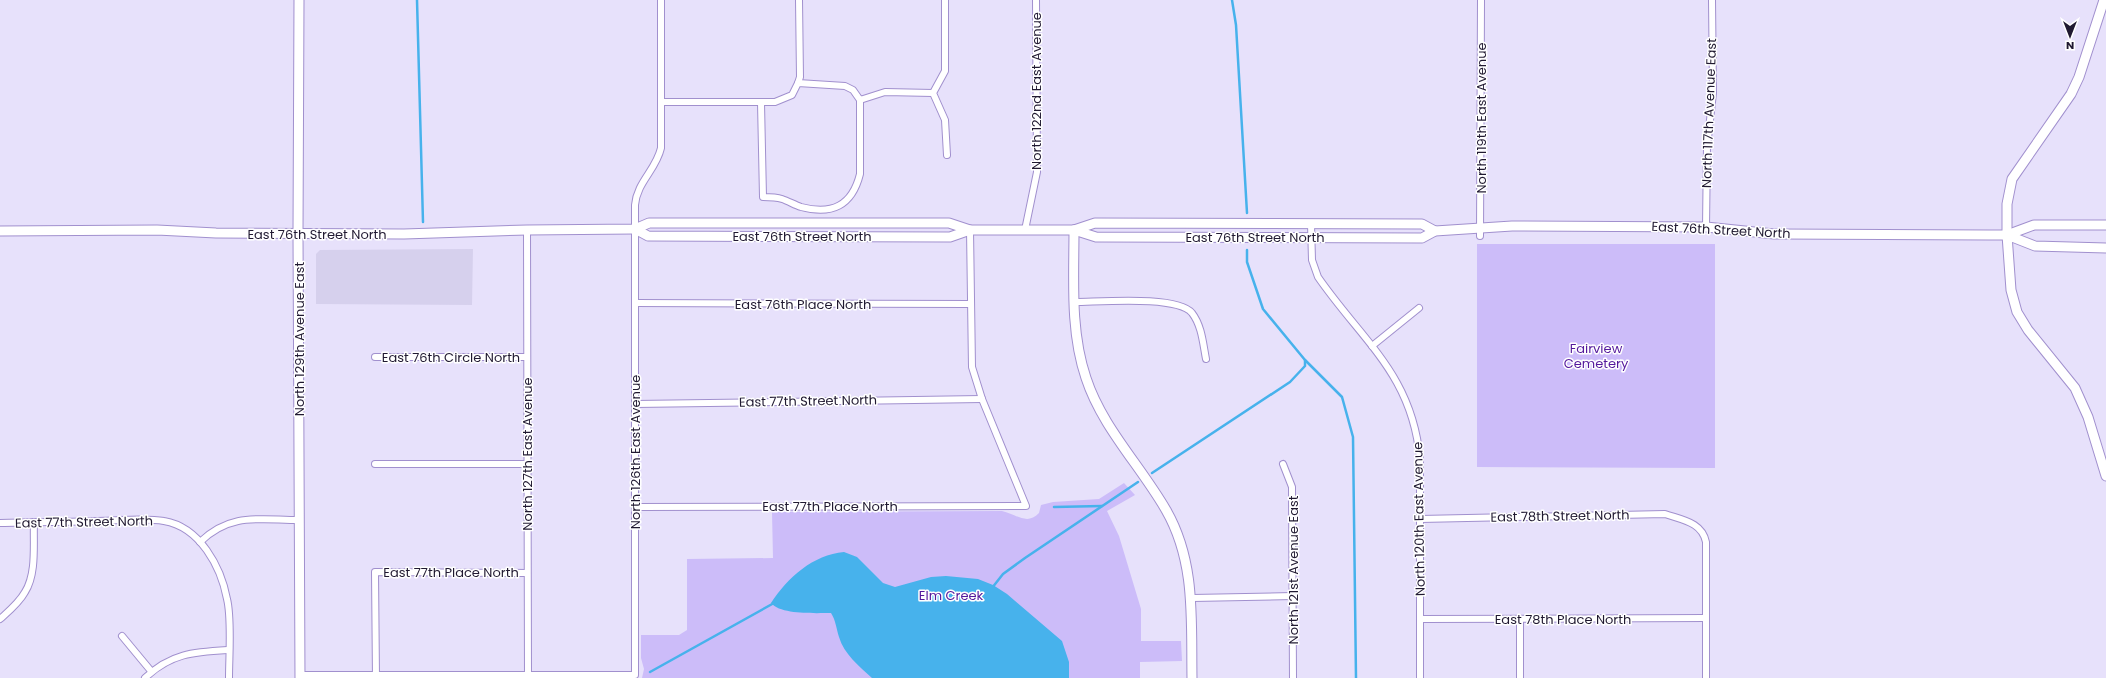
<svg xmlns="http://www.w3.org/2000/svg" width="2106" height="678" viewBox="0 0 2106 678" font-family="Poppins,sans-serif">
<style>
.built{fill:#d6d0ed}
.green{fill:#ccbcf9}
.water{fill:#47b2ec}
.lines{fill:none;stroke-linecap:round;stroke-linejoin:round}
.stream{stroke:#47b2ec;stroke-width:2.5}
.street-casing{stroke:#a190ce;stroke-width:8}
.secondary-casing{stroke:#a190ce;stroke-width:11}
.street{stroke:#fff;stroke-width:6}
.secondary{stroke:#fff;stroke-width:9}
.labels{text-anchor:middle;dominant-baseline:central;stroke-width:3;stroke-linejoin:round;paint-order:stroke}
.street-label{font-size:13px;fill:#201931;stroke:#fff}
.park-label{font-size:13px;fill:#54199c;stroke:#fff}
</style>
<rect width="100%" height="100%" fill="#e7e1fb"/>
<polygon class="built" points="473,249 472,305 316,304 316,254 320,250"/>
<g class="green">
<polygon points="1477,244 1715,244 1715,468 1477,467"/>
<path d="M1124,483L1135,495L1107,511L1119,536L1141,609V641H1181L1182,661L1140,662V678H642L644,669L641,658V635H679L687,630V559L773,558L772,512L1002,511C1016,514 1027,526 1039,513L1041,505L1053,502L1099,499Z"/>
</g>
<path class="water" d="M844,552L857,557L883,583L895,587L931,577L946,576L978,579L993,585L1007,594L1062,641L1069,662V678H872C859,666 844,654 839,637C836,628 836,621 831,613C816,613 781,615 771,603C788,577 813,555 844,552Z"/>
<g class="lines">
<g class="stream">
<polyline points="417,0 423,222"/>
<polyline points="1232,0 1236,25 1247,213"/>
<polyline points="1247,250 1247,262 1263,309 1305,360 1342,397 1353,437 1356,678"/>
<polyline points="1152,473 1290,382 1305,366 1305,360"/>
<polyline points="1054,507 1102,506"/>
<polyline points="992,588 1003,574 1025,558 1138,482"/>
<polyline points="650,672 774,603"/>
</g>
<g class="street-casing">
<g id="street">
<polyline points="945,0 945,71 933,93 945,120 947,155"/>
<polyline points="798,83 800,77 799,0"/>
<polyline points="662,102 775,102 792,95 798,83 845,86 853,90 860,100 885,92 933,93"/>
<path d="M761,103L763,197C769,197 776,197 782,199C788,201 795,205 801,207C832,215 852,206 860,174V100"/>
<path d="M1311,224L1312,260L1318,277C1363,342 1412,374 1420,459V678"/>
<polyline points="1706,227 1707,147 1713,93 1712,0"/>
<polyline points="527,230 528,678"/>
<polyline points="1025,230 1037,172 1036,0"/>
<polyline points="1480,236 1481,0"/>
<path d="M1075,302C1099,302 1177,295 1192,313C1202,326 1203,344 1206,359"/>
<polyline points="635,303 971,304"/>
<polyline points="1372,346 1419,308"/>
<polyline points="375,357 527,357"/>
<polyline points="635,404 982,399"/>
<polyline points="375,464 527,464"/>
<polyline points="1283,464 1292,487 1293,678"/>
<polyline points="635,507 1026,506 982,399 972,367 970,230"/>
<path d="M1420,519L1665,514C1682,520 1702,522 1706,542V678"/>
<path d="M0,523C32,522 65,522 97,521C119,521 143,517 164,521C200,527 221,567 227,599C232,619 229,656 229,678"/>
<path d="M200,542C231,512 260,520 299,520"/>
<polyline points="1192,598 1293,596"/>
<path d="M0,619C9,611 19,603 25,592C37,573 33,543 34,522"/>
<polyline points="1420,619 1706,618"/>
<polyline points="1520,619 1520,678"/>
<polyline points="122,636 151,671"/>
<path d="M300,675H635V205C637,182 656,170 661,148V0"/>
<path d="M145,678C171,653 194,652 229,650"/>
<polyline points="376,678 375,572 527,573"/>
</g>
</g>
<g class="secondary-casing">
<g id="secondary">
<polyline points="299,0 298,233 300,678"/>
<polyline points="2104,0 2079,77 2071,94 2012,179 2007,204 2007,235 2011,290 2017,312 2028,330 2075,388 2088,417 2106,476"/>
<polyline points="635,229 648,236 950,237 970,230 1074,230 1096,237 1422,238 1435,231 1512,226 1706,227 1774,234 1989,235 2007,235 2034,225 2106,225"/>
<path d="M1074,230C1074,279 1070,331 1086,378C1102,427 1140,465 1166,510C1196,562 1191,620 1192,678"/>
<polyline points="1074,230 1095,223 1422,224 1435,231"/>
<polyline points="0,231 157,230 216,233 404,234 527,230 635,229 649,223 949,223 970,230"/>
<polyline points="2007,235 2035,246 2106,248"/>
</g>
</g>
<use href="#street" class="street"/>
<use href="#secondary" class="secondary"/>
</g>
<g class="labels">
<g class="street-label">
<text transform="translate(1036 91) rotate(-90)">North 122nd East Avenue</text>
<text transform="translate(1709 113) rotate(-88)">North 117th Avenue East</text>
<text transform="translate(1481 118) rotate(-90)">North 119th East Avenue</text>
<text transform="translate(1721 230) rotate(3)">East 76th Street North</text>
<text x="317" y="234">East 76th Street North</text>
<text x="802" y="236">East 76th Street North</text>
<text x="1255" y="237">East 76th Street North</text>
<text x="803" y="304">East 76th Place North</text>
<text transform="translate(299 339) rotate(-90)">North 129th Avenue East</text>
<text x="451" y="357">East 76th Circle North</text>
<text transform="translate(808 401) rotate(-1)">East 77th Street North</text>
<text transform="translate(635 452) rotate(-90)">North 126th East Avenue</text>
<text transform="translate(527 454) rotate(-90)">North 127th East Avenue</text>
<text x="830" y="506">East 77th Place North</text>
<text transform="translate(1560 516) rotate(-1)">East 78th Street North</text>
<text transform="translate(1419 519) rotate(-91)">North 120th East Avenue</text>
<text transform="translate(84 522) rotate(-1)">East 77th Street North</text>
<text transform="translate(1293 570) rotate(-90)">North 121st Avenue East</text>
<text x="451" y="572">East 77th Place North</text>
<text x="1563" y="619">East 78th Place North</text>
</g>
<g class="park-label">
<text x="1596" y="348">Fairview<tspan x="1596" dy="15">Cemetery</tspan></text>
<text x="951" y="595">Elm Creek</text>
</g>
</g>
<g transform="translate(2070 36) rotate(180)" stroke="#ffffff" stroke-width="3" paint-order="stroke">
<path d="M0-3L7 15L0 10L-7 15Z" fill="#201931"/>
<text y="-6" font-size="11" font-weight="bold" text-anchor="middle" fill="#201931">N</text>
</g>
</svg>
